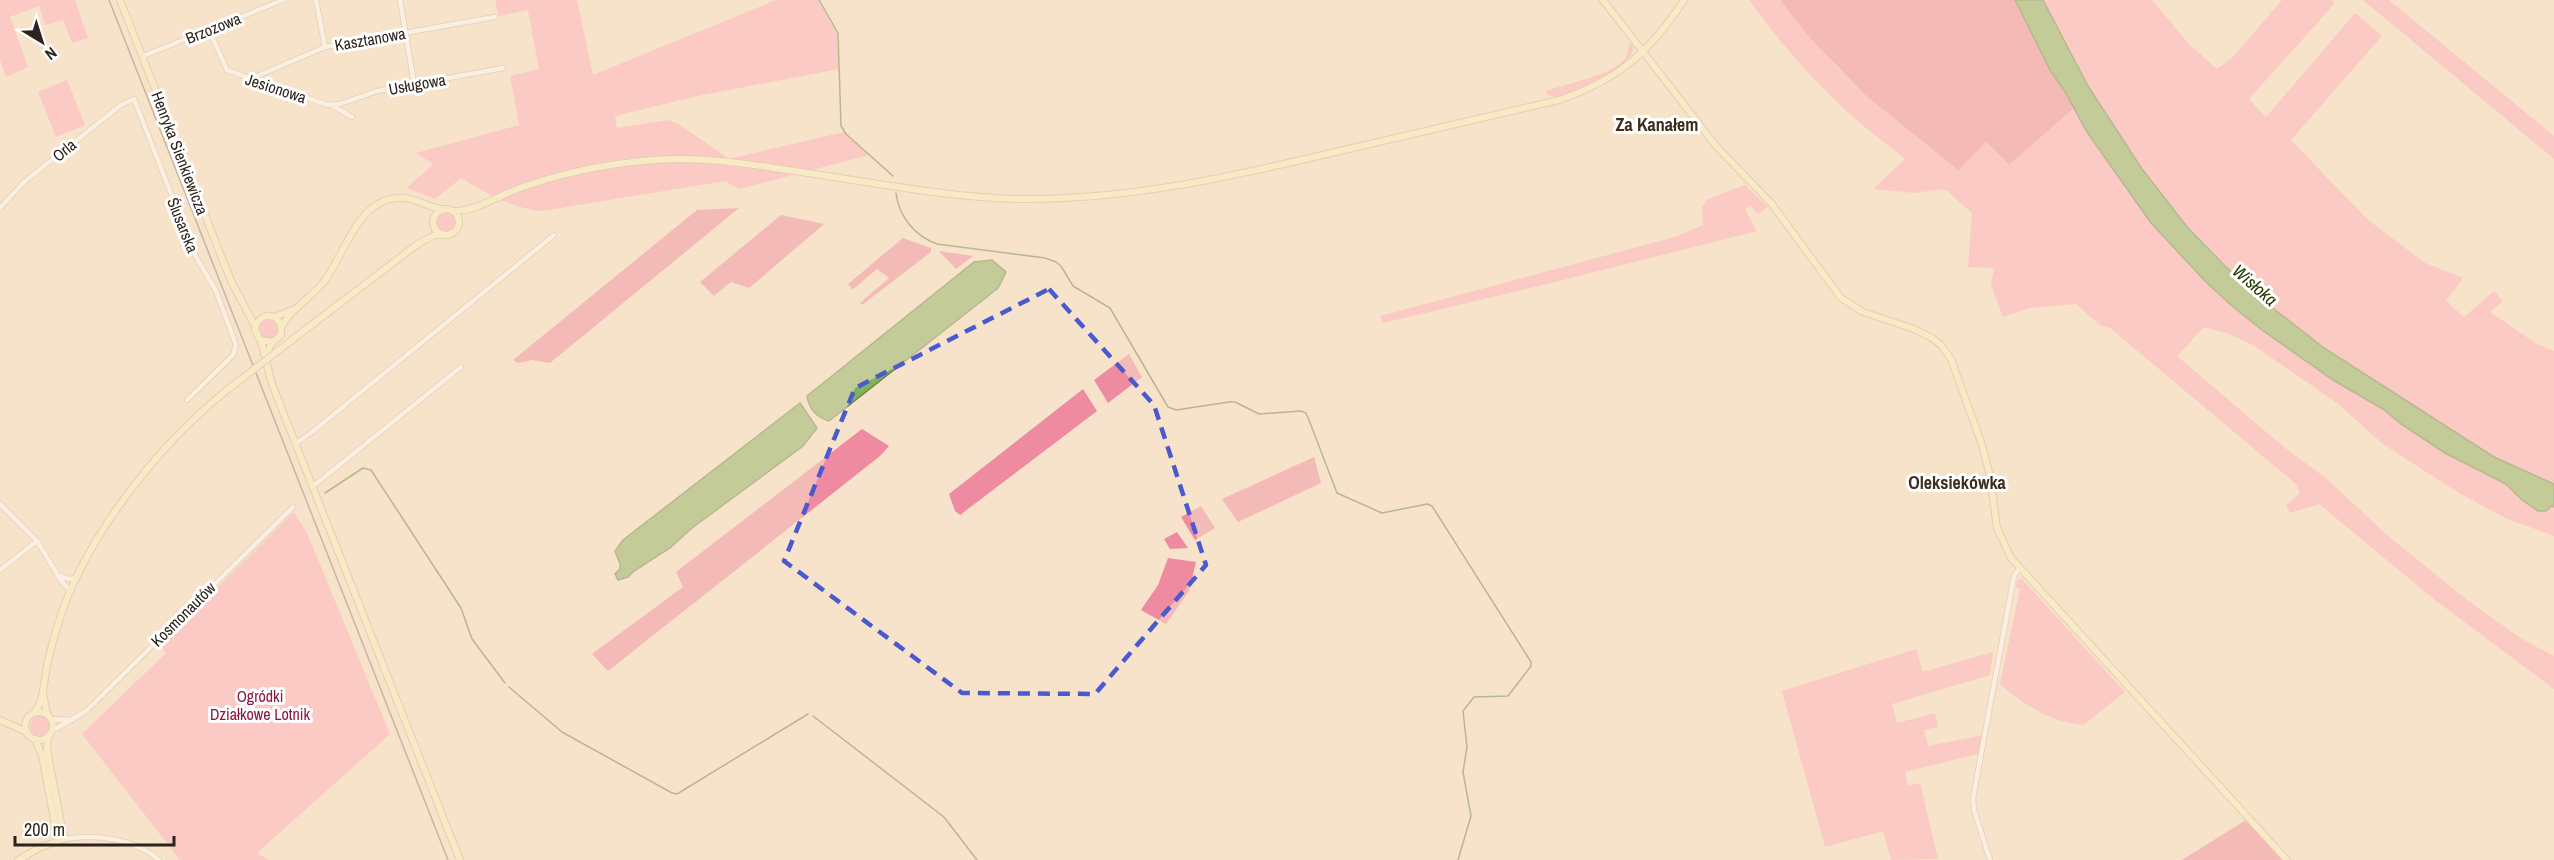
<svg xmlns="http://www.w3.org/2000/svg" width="2554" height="860" viewBox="0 0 2554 860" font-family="'Archivo Narrow',sans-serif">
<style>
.green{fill:#feadbd}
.forest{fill:#ee8ba1}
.water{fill:#84af5b;stroke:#6a8548;stroke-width:1.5}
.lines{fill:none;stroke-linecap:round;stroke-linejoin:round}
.stream{stroke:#6a8548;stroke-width:1.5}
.street-casing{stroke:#cab6a0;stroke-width:6}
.secondary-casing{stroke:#cab6a0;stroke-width:8}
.street{stroke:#fff;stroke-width:4.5}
.secondary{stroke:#faf3c2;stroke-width:6}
.rail{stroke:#8e8071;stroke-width:1.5}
.secondary-bridge-casing{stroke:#cab6a0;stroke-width:8;stroke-linecap:butt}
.secondary-bridge{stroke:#faf3c2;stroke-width:6}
.marked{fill:none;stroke:#4959ce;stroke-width:4.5;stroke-dasharray:12 8;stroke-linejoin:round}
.labels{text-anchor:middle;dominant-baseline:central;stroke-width:6;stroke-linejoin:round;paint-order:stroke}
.street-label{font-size:16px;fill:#2c241c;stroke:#fff}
.park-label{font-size:16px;fill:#8c1741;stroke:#fff}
.neighbourhood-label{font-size:18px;font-weight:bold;fill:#3d2d1b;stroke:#fff}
.water-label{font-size:18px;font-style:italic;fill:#233d00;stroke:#fff}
</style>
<rect width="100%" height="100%" fill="#f7e2cb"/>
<g class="green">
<polygon points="0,0 75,0 88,38 72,43 63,20 45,25 39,6 10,17 28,67 6,77 0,60"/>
<path d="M495,0H577L593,75L776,0H818L837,33L839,69L697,96L615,116L617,128L668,120L680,125L729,159L844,132L869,155L739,189L725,181L542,211C514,209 485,193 461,178L435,199L407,188L433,164L416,153L519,125L510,76L539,69L528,10L499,16Z"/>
<path d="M1749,0H1780L1836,66L1863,93L1884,109L1986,142L2008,165L2074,108L2087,132L2151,223L2232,307L2333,380L2383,409L2401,424L2445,453L2506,484L2522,500L2554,507V536L2505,518L2459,493L2383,444L2337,403L2253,345L2227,333L2204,327L2177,356L2285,448L2327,479L2387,535L2467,600L2522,639L2554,656V689L2435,600L2319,504L2290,513L2286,506L2300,493L2296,484L2110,328L2101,326L2076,304L2030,308L2003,317L1991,285L1994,268L1968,267L1972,213L1947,191L1941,189L1915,193L1873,189L1904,160V158C1886,143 1867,130 1850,114C1812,80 1779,41 1749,0Z"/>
<polygon points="2043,0 2152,0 2189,44 2217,69 2233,57 2282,0 2332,0 2335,3 2249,99 2266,117 2355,13 2382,36 2291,140 2367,219 2425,263 2463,278 2446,301 2464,317 2494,291 2503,301 2490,312 2537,344 2554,351 2554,484 2494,457 2324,348 2269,305 2226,267 2188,228 2142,169 2088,86"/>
<polygon points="2363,0 2389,0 2554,136 2554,159"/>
<path d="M1630,43L1633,47L1632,54C1628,58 1626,61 1623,64C1611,75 1562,102 1548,95L1546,91C1566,84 1611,75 1624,60C1629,54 1627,49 1630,43Z"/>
<polygon points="67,80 85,125 56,137 38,92"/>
<polygon points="1745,185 1768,207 1757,214 1750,205 1745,210 1757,231 1551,283 1383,323 1380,316 1675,237 1703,225 1702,207 1708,199"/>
<circle cx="446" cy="222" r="10"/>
<circle cx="268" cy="329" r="10"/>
<polygon points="294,512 307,533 390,734 257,853 268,860 180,860 82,734 166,653 161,645 164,640"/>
<path d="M2021,578L2125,692L2083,725C2050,721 2025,706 2000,684L2020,589L2016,588L2017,581Z"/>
<polygon points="1916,649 1923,672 1993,652 1990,675 1892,704 1897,723 1935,713 1938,727 1924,730 1928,746 1984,735 1981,753 1905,772 1908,786 1920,783 1938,859 1891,860 1883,831 1825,847 1782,691"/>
<circle cx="40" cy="726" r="10"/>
</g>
<g class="forest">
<polygon points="1780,0 2015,0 2074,108 2009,165 1986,142 1958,170 1863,93 1811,39"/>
<polygon points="739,208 550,363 532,360 518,363 513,360 697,210"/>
<polygon points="781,215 824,224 749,288 731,282 714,296 700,282"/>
<polygon points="903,238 931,248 931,252 862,305 860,303 889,278 877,269 852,290 848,284"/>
<polygon points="939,251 973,256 956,269"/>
<polygon points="1129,354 1142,377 1108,403 1094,380"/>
<polygon points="1083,389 1097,411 960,515 955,511 949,494"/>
<polygon points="862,429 889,446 880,456 608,671 592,654 683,587 676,572"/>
<polygon points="1314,457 1321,483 1238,522 1222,499"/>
<polygon points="1201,506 1215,528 1195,540 1181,517"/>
<polygon points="1177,532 1188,548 1170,549 1164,539"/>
<polygon points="1168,558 1196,562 1189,591 1166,624 1141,610 1158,585"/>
<polygon points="2246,820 2282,860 2182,860"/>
</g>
<g class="water">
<polygon points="2015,0 2043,0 2088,86 2142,169 2188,228 2226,267 2269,305 2324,348 2494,457 2554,484 2554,507 2551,506 2546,511 2538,511 2522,500 2506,484 2445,453 2401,424 2383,409 2333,380 2262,330 2232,306 2206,282 2151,223 2087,132 2064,90 2051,72"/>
<path d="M992,260L1006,272L998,288L829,421C816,417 809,409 807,396L974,262Z"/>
<polygon points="800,403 817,428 803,446 692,528 670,548 634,571 628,577 618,580 615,574 620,569 620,564 615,551 623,540"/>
</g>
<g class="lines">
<g class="stream">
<polyline points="819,0 838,33 841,126 846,134 893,176"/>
<path d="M896,193C899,217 915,236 937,244L1045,258L1056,262L1061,266L1073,286L1110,308L1168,407L1176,410L1229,402H1235L1259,414L1301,411L1306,413L1309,420L1337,493L1382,513L1427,504L1432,506L1531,662V666L1508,696L1474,697L1463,711L1467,747L1463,772L1471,816L1458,860"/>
<polyline points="325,493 363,468 371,470 461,608 472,639 505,683"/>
<polyline points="509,687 562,732 672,793 677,794 808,714"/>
<polyline points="813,716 944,817 977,860"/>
</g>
<g class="street-casing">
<g id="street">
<polyline points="316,0 325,47"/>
<polyline points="400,0 414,84"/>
<polyline points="209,30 227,70 328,105 340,104 377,91 503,68"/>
<polyline points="143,56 283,0"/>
<polyline points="254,80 257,76 325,47 495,17"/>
<polyline points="333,106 352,117"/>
<polyline points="0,208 24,182 121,105 134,99 195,255 216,291 236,345 233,355 187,400"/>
<polyline points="295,444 312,432 554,235"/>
<polyline points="312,487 461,367"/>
<polyline points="0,504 37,541 62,582 71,592"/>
<polyline points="0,570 37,541"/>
<polyline points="59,576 69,579 77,578"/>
<polyline points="51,719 72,720"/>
<polyline points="52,731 86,711 293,507"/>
<path d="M64,839C96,834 134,838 159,860"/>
<polyline points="1990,860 1974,810 1973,798 2014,576 2019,569"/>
</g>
</g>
<g class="secondary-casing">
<g id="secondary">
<polyline points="120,0 231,281 255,326"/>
<polyline points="1603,0 1716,146 1771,203 1841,298 1863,312 1914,329 1932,338 1941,345 1951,359 1982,445 1990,476 1997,528 2011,558 2287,860"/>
<circle cx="446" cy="222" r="13"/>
<path d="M454,211C477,211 501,194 523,187C571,170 621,161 672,159C706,158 740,163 774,168C855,179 938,197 1020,199C1126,200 1225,178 1327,154C1404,136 1481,118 1559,100C1618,80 1650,52 1684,0"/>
<polyline points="275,317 295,309"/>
<path d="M282,327C288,312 312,296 323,283C346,254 358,193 406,198C418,200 429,207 441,209"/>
<polyline points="301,333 419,243 435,235 440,235"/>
<path d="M260,340L273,342L281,335V324L275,317C265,314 257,318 255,329L262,345L272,384L460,860"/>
<polyline points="267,361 270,346 273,342"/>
<polyline points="43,693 47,714"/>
<circle cx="39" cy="726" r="14"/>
<path d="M34,713C44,701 44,681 47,665C51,647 56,630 62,612C91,530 160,444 227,390"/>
<polyline points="0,720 27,732"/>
<polyline points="35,739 42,755 58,841"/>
<polyline points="18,860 39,848 64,839 47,750 48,736"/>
</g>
</g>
<use href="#street" class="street"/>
<use href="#secondary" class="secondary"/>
<polyline class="rail" points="109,0 448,860"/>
<g class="secondary-bridge-casing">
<polyline id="secondary-bridge" points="227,390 301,333"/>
</g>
<use href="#secondary-bridge" class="secondary-bridge"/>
</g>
<path d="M0 0H2554V860H0ZM1049,289L1154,405L1206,565L1095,694L962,693L784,561L855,388Z" fill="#f7e2cb" fill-opacity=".55" fill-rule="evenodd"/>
<path class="marked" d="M1049,289L1154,405L1206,565L1095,694L962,693L784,561L855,388Z"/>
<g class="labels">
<g class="street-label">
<text transform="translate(213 28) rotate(-22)">Brzozowa</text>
<text transform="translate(370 39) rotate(-10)">Kasztanowa</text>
<text transform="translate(417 84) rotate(-10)">Usługowa</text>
<text transform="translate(276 88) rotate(18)">Jesionowa</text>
<text transform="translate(64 150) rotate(-39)">Orla</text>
<text transform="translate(180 153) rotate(69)">Henryka Sienkiewicza</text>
<text transform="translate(183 225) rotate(68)">Ślusarska</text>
<text transform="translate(183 614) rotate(-45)">Kosmonautów</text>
</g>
<g class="park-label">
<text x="260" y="696">Ogródki<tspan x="260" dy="18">Działkowe Lotnik</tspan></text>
</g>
<g class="neighbourhood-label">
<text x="1657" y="124">Za Kanałem</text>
<text x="1957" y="482">Oleksiekówka</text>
</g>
<g class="water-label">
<text transform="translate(2255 285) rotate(41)">Wisłoka</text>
</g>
</g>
<g transform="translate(42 42) rotate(142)" stroke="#ffffff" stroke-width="4.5" paint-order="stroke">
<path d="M0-4.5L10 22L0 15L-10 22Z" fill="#2c241c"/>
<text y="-9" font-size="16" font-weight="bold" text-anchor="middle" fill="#2c241c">N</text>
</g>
<path d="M15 836v9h159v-9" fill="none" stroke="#2c241c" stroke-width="3"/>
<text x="24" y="836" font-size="18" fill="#2c241c" stroke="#ffffff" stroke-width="4.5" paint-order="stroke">200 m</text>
</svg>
